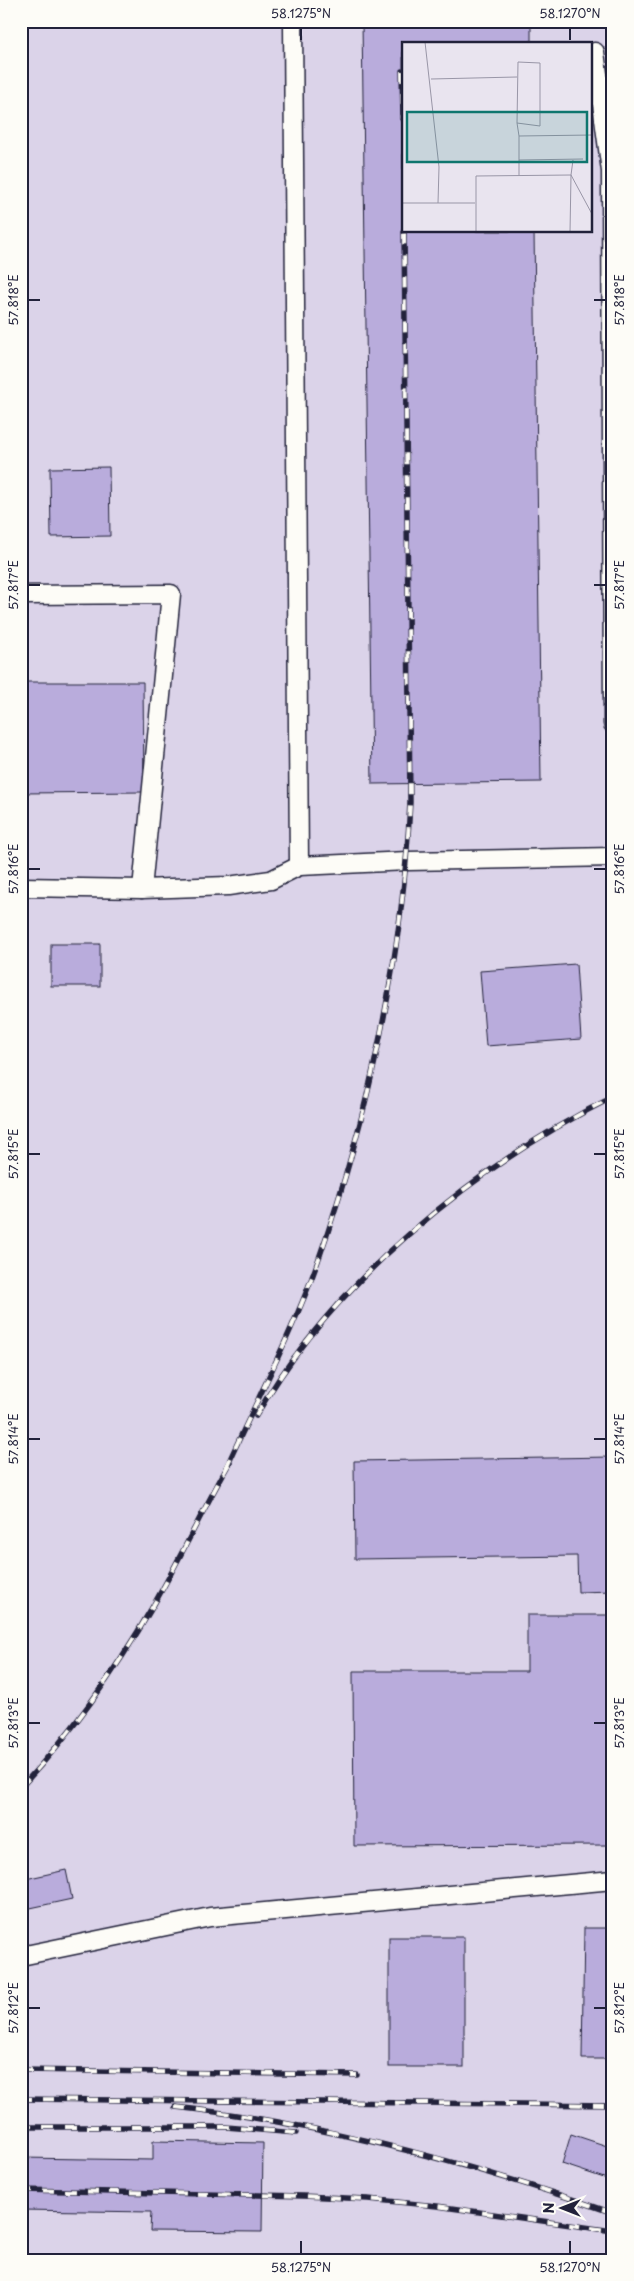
<svg xmlns="http://www.w3.org/2000/svg" width="634" height="2281" viewBox="0 0 634 2281" font-family="'Playpen Sans',sans-serif">
<style>
.built{fill:#dbd3e9;fill-rule:evenodd}
.building{fill:#b9acdc;stroke:#22223b}
.lines{fill:none;stroke-linecap:round;stroke-linejoin:round}
.lane-casing{stroke:#22223b;stroke-width:21}
.lane{stroke:#fdfcf7;stroke-width:18}
.rail-casing{stroke:#22223b;stroke-width:5.5}
.rail{stroke:#fdfcf7;stroke-width:4;stroke-dasharray:11;stroke-linecap:butt}
.ticks{fill:none;stroke:#22223b;stroke-width:2}
.inset-road{fill:none;stroke:#9996a7;stroke-width:1}
.view{fill:#0f766e;fill-opacity:0.15;stroke:#0f766e;stroke-width:2.5}
.inset-edge{fill:none;stroke:#22223b;stroke-width:2.5}
.neatline{fill:none;stroke:#22223b;stroke-width:2}
.ticks-label{font-size:12px;text-anchor:middle;fill:#22223b}
</style>
<rect width="100%" height="100%" fill="#e9e4ef"/>
<filter id="ink" filterUnits="userSpaceOnUse"><feTurbulence type="fractalNoise" baseFrequency=".02" numOctaves="2"/><feDisplacementMap in="SourceGraphic" scale="10" xChannelSelector="R" yChannelSelector="G"/><feConvolveMatrix kernelMatrix="1 2 1 2 8 2 1 2 1" color-interpolation-filters="sRGB"/></filter>
<g filter="url(#ink)">
<path class="built" d="M21,21H613V2260H21ZM403,44H590V231H403Z"/>
<g class="building">
<polygon points="362,21 531,21 531,44 403,44 403,231 534,231 541,782 372,784"/>
<polygon points="109,467 110,536 51,537 50,468"/>
<polygon points="21,682 143,682 144,792 21,793"/>
<rect x="51" y="944" width="49" height="42"/>
<polygon points="576,964 581,1039 486,1046 480,971"/>
<polygon points="613,1457 613,1591 578,1592 577,1556 355,1559 354,1461"/>
<polygon points="527,1615 613,1615 613,1845 354,1846 353,1671 527,1671"/>
<polygon points="66,1870 72,1899 21,1910 21,1880"/>
<polygon points="584,1928 613,1928 613,2059 582,2059"/>
<rect x="389" y="1937" width="75" height="130"/>
<polygon points="571,2134 613,2148 613,2181 562,2164"/>
<polygon points="153,2141 263,2143 262,2232 150,2231 151,2212 21,2210 21,2158 153,2160"/>
</g>
<g class="lines">
<g class="lane-casing">
<g id="lane">
<polyline points="293,21 299,866 408,861 613,857"/>
<polyline points="595,52 611,171 613,724"/>
<polyline points="21,595 171,594 142,889"/>
<polyline points="21,887 142,889 228,886 271,880 299,866"/>
<polyline points="21,1956 210,1917 613,1880"/>
</g>
</g>
<use href="#lane" class="lane"/>
<g class="rail-casing">
<g id="rail">
<polyline points="402,71 403,119"/>
<path d="M256,1416C332,1282 476,1165 613,1097"/>
<path d="M226,1468C257,1399 293,1332 318,1261C369,1116 403,955 410,802L404,231"/>
<path d="M21,1787C72,1733 116,1670 153,1606C180,1559 203,1509 230,1462"/>
<polyline points="21,2070 357,2075"/>
<polyline points="21,2099 613,2105"/>
<path d="M175,2107C324,2123 472,2164 613,2213"/>
<polyline points="21,2127 226,2127 296,2133"/>
<polyline points="21,2190 303,2196 368,2199 437,2206 613,2231"/>
</g>
</g>
<use href="#rail" class="rail"/>
</g>
</g>
<path class="ticks" d="M301,28V40M570,28V40M28,300H40M594,300H606M28,585H40M594,585H606M28,869H40M594,869H606M28,1154H40M594,1154H606M28,1439H40M594,1439H606M28,1723H40M594,1723H606M28,2008H40M594,2008H606M301,2241V2254M570,2241V2254"/>
<g transform="translate(402 42)">
<rect width="190" height="190" fill="#e9e4ef"/>
<path class="inset-road" d="M23,0L37,125L36,161M29,37L115,35M115,81L138,84V21L116,20L115,81L117,94M117,118L181,117M171,118L169,133L190,172M117,134V94L190,93M0,161H73M74,190V134L169,133L168,190"/>
<path class="view" d="M5,70H185V120H5Z"/>
<rect width="190" height="190" class="inset-edge"/>
</g>
<rect width="634" height="2281" fill="none" stroke="#fdfcf7" stroke-width="55"/>
<g transform="translate(562 2208) rotate(270)" stroke="#fdfcf7" stroke-width="4" paint-order="stroke">
<path d="M0-4L9 19L0 12L-9 19Z" fill="#22223b"/>
<text y="-8" font-size="14" font-weight="bold" text-anchor="middle" fill="#22223b">N</text>
</g>
<rect x="28" y="28" width="578" height="2226" class="neatline"/>
<g class="ticks-label">
<text x="301" y="18">58.1275°N</text>
<text x="570" y="18">58.1270°N</text>
<text transform="translate(620 300) rotate(-90)" y="4">57.818°E</text>
<text transform="translate(14 300) rotate(-90)" y="4">57.818°E</text>
<text transform="translate(620 585) rotate(-90)" y="4">57.817°E</text>
<text transform="translate(14 585) rotate(-90)" y="4">57.817°E</text>
<text transform="translate(14 869) rotate(-90)" y="4">57.816°E</text>
<text transform="translate(620 869) rotate(-90)" y="4">57.816°E</text>
<text transform="translate(620 1154) rotate(-90)" y="4">57.815°E</text>
<text transform="translate(14 1154) rotate(-90)" y="4">57.815°E</text>
<text transform="translate(14 1439) rotate(-90)" y="4">57.814°E</text>
<text transform="translate(620 1439) rotate(-90)" y="4">57.814°E</text>
<text transform="translate(14 1723) rotate(-90)" y="4">57.813°E</text>
<text transform="translate(620 1723) rotate(-90)" y="4">57.813°E</text>
<text transform="translate(14 2008) rotate(-90)" y="4">57.812°E</text>
<text transform="translate(620 2008) rotate(-90)" y="4">57.812°E</text>
<text x="301" y="2272">58.1275°N</text>
<text x="570" y="2272">58.1270°N</text>
</g>
</svg>
